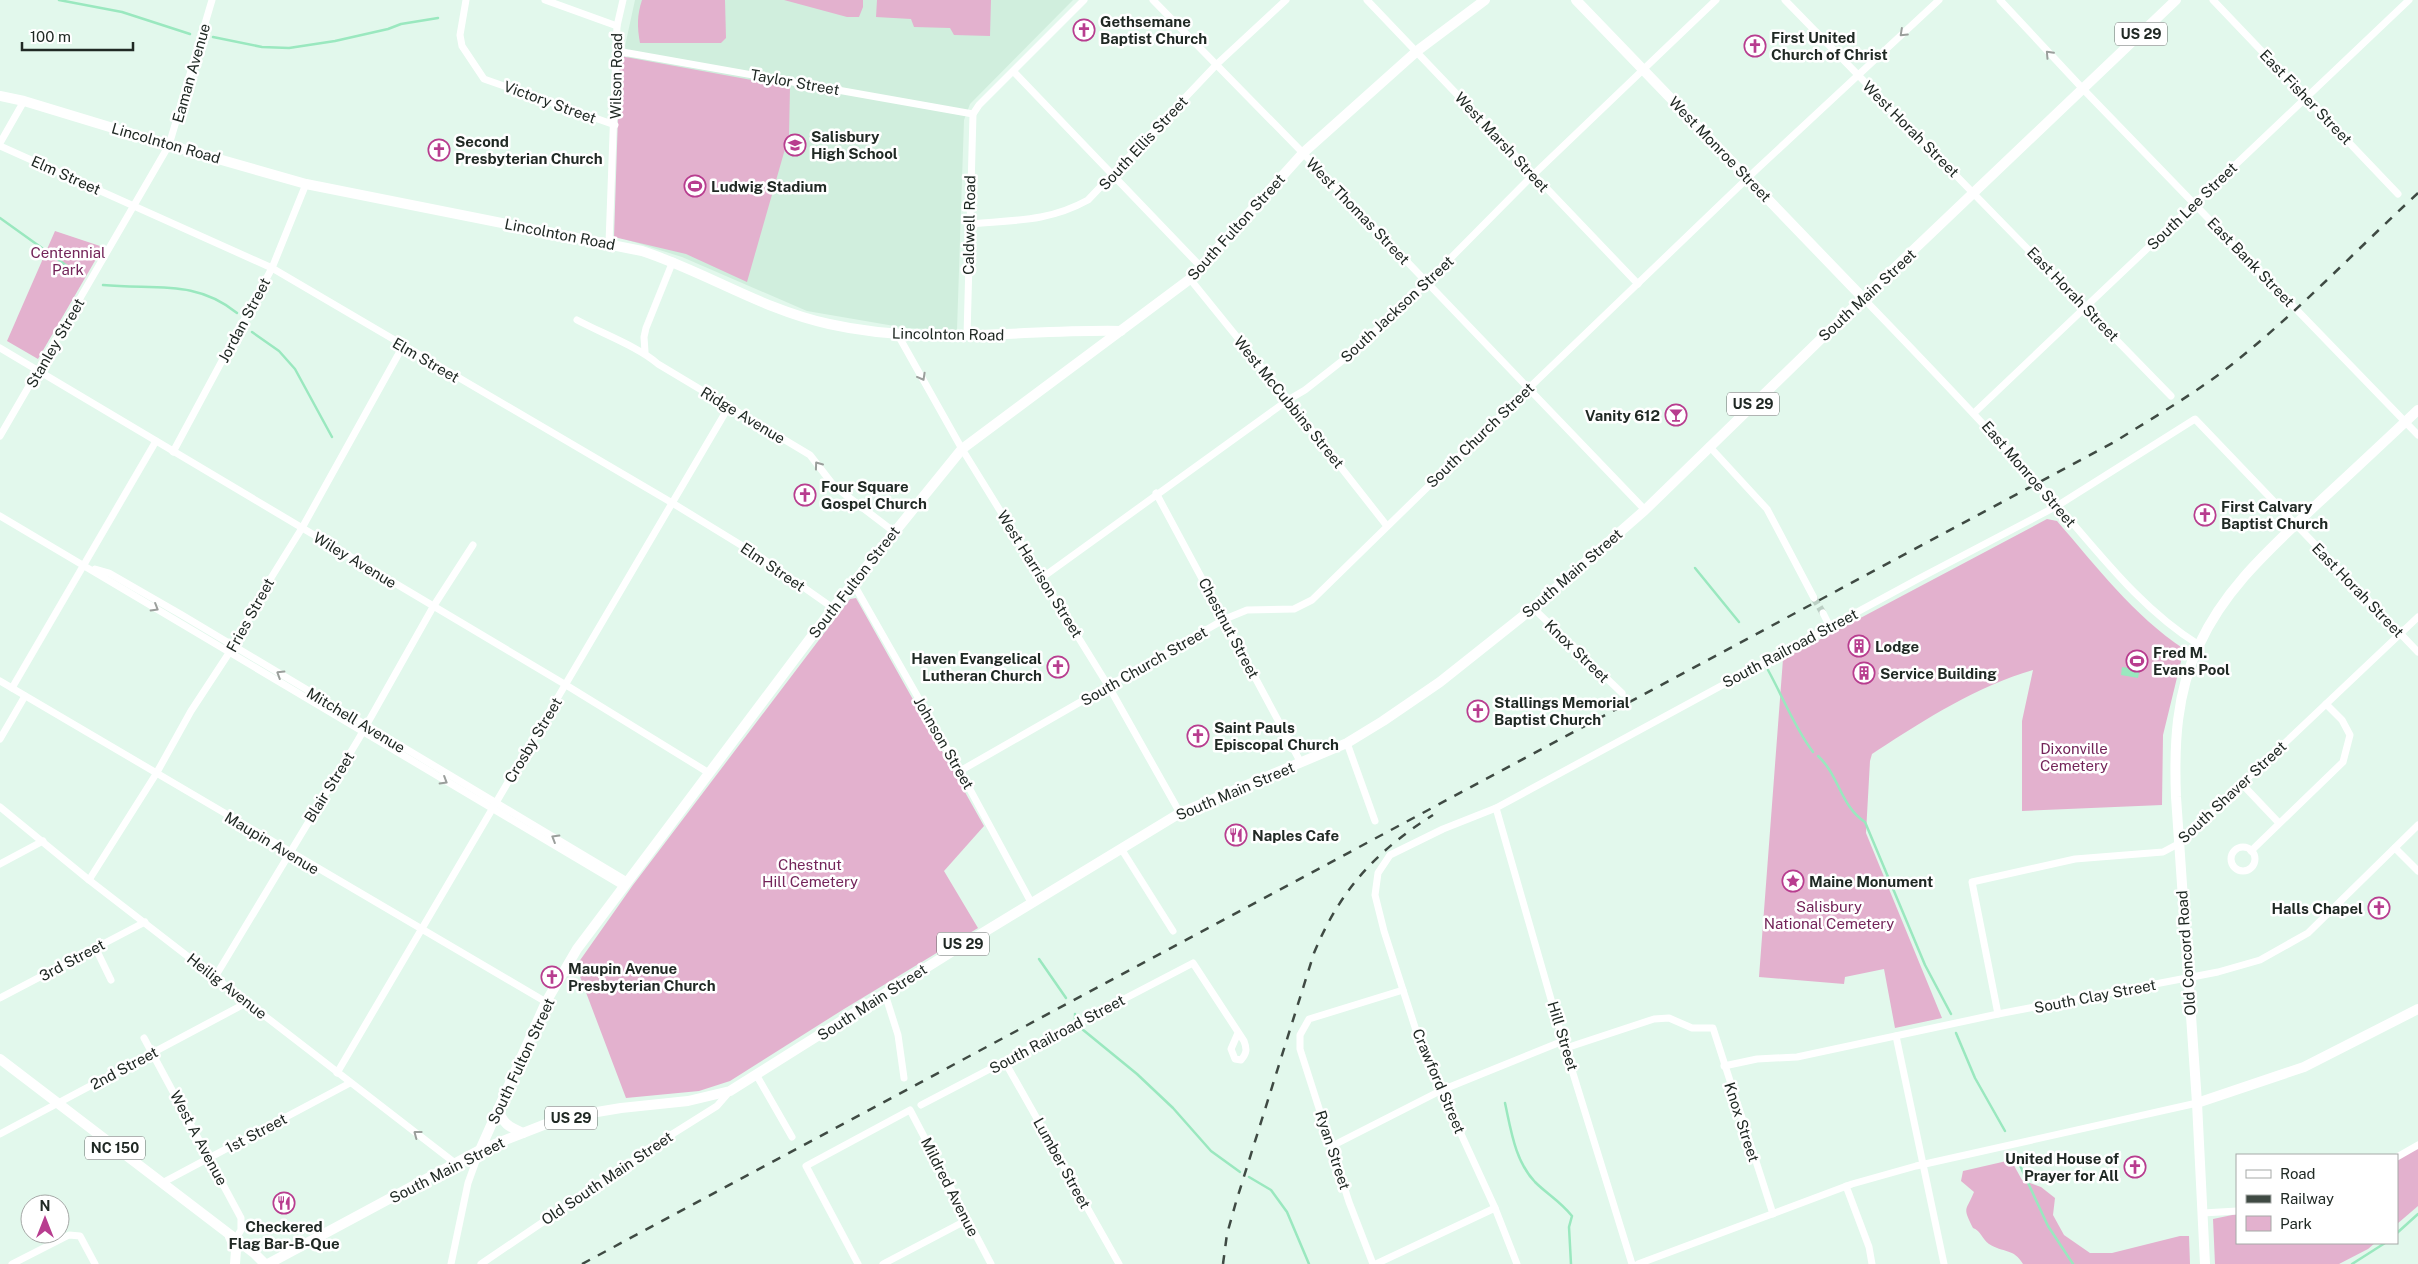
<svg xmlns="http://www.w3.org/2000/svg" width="2418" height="1264" viewBox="0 0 2418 1264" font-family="'Public Sans',sans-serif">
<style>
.built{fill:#d0eedd}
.green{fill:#e3b1ce}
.water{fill:#9ae8bf}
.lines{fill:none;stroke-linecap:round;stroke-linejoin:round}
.stream{stroke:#9ae8bf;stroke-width:2.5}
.street-tunnel{stroke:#bbcfc4;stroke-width:7;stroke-dasharray:7 3.5;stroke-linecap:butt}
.street{stroke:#fff;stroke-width:7}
.secondary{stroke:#fff;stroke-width:10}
.primary{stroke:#fff;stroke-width:10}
.rail{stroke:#3f4a43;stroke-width:2.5;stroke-dasharray:9 9;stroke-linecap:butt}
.oneway{stroke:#9b9f9c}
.labels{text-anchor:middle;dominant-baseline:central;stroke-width:5;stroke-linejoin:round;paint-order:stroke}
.shield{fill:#fff;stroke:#636966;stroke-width:1}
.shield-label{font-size:14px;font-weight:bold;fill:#202924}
.poi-label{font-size:15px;font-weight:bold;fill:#202924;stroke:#fff;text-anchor:start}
.street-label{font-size:15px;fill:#202924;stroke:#fff}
.park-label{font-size:15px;fill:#732459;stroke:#fff}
</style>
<rect width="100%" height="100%" fill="#e2f8ec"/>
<polygon class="built" points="635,0 1073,0 970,104 964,120 957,330 906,328 807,311 682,257 618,237 632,78 625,46"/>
<g class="green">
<path d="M642,0H725L726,38L721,43H640C637,27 637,15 642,0Z"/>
<polygon points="784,0 863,0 863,7 859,17 847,17"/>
<polygon points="877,0 991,0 990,36 954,35 950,28 914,27 911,19 876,17"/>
<polygon points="620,56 790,87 789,135 747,282 686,254 614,237"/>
<polygon points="55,231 103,247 38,359 7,341"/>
<path d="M2047,519L2057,521C2097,567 2133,615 2184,649L2163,735L2162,805L2022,811V721L2033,670C1977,686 1926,719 1878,750L1872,754L1870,761L1866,833L1942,1018L1895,1028L1884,969L1845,977L1844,984L1759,977L1783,659Z"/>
<polygon points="856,598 984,826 944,871 978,928 844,1009 730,1081 699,1091 626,1098 576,966 633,885 850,599"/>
<polygon points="2418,1145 2418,1206 2397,1224 2397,1157"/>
<path d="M2011,1160L2022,1180L2041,1187L2055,1198L2053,1215L2064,1235L2090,1253H2112L2180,1236H2189L2190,1264H2023C2014,1248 2003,1253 1989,1244C1982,1239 1981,1231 1973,1228C1962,1206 1966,1212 1974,1192L1961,1181L1963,1171Z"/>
<polygon points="2237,1214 2237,1243 2375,1243 2368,1249 2339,1264 2215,1264 2213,1219"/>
</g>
<polygon class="water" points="2133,652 2143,654 2138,678 2121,675 2122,667 2130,668"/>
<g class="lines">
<g class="stream">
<polyline points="59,0 122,12 190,34"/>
<polyline points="213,37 262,47 289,48 335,41 388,29 401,24 438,18"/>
<polyline points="0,218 74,271"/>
<path d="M103,285C154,290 196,279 237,313"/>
<polyline points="252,332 279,351 295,369 332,437"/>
<polyline points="1695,568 1739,622"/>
<path d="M1768,670C1783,697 1794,727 1813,752"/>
<path d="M1818,756C1839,775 1841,807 1865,822L1925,965L1951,1014"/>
<polyline points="1039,959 1066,998"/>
<polyline points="1075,1014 1075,1020"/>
<polyline points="1082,1029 1137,1074 1173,1108 1211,1151 1240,1172"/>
<polyline points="1956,1033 1975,1078 2005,1131"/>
<path d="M1505,1103C1511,1130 1515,1161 1535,1182C1547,1194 1560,1201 1572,1216L1569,1227L1571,1264"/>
<polyline points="2017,1159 2048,1226 2073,1264"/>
<polyline points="1249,1177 1271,1190 1287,1212 1309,1264"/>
<polyline points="2397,1233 2418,1214"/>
<polyline points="2352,1264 2385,1243"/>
</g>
<polyline class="street-tunnel" points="1814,598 1823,613"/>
<g class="street">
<polyline points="466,0 460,35 462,46 484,79 615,125"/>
<polyline points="545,0 617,26"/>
<polyline points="1153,0 1303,153 1645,510"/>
<polyline points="1367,0 1638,284"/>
<polyline points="1785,0 2171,396"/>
<polyline points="2000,0 2083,89 2418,435"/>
<polyline points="2213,0 2398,194"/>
<polyline points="617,51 973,114"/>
<polyline points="1014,72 1202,268"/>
<polyline points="0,143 24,101"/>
<polyline points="0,146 272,268 674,504 762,558 833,608"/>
<path d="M969,224C1014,220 1048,222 1088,200L1217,64L1286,0"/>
<polyline points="609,243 617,26 623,0"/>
<polyline points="1190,279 1288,400 1387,526"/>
<path d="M1863,298C1924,361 1983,423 2042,488C2092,543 2135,605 2199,645"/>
<path d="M577,320C601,333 639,347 658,364L810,455L834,486L893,531"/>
<polyline points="898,335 962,449 1109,687 1180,813"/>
<polyline points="967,336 973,114 979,105 1084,0"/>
<polyline points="0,348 566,685 709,773"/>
<polyline points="645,352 644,337 646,328 673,261"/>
<polyline points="1974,413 2409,0"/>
<polyline points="0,436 169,145 212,0"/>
<polyline points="1709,446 1767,509 1814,598"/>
<polyline points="173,452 272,268 306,184"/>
<polyline points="1156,493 1301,763"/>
<polyline points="0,516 623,886"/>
<polyline points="95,569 109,573 182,615 627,881"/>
<polyline points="1043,577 1288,400 1305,390 1347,357 1422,287 1533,175 1716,0"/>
<polyline points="853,583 960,771 1032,904"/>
<polyline points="1533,608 1622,693"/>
<polyline points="1823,613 1830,627"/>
<polyline points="0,681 546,1002"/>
<polyline points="12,688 156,441"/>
<polyline points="0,739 25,696"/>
<polyline points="1347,743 1375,821"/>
<polyline points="960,771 1225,619 1247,610 1294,609 1312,600 1529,388 1755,171 1939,0"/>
<polyline points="2242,784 2279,823"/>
<polyline points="0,807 89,880 455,1163"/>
<polyline points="1496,808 1563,1041 1632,1264"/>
<circle cx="2243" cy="859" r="12"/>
<polyline points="2395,848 2418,871"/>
<polyline points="1122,850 1173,931"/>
<polyline points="2251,851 2343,762 2350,735 2342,720 2326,704"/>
<polyline points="0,864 43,841"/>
<polyline points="89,880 156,774 191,711 229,653 266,586 302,528 403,346"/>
<polyline points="95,947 111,980"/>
<polyline points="215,977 358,740 433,607 473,545"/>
<polyline points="885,994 898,1035 904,1078"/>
<polyline points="0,998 145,922"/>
<polyline points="1998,1014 1972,882 2075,859 2163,852 2178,844 2418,617"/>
<polyline points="1896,1036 1944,1264"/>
<polyline points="144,1038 241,1218 241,1230 235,1240"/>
<polyline points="1566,1048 1654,1019 1669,1018 1692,1028 1713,1028 1773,1214"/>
<polyline points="1005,1062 1119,1264"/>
<polyline points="1724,1066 1757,1059 1797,1057 1998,1014 2218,972 2260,960 2308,933 2418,825"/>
<polyline points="337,1073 728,408"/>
<polyline points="757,1076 792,1137"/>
<path d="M921,1105L1193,963L1244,1041C1247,1049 1247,1053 1241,1060L1235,1059L1231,1049L1238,1033"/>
<polyline points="0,1134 248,1002"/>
<polyline points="1332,1146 1442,1090 1563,1041"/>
<polyline points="2397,1157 2418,1145"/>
<polyline points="162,1183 350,1083"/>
<polyline points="1846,1186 1869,1247 1872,1264"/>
<polyline points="2203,1213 2237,1211"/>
<polyline points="12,1264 69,1235 80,1236 95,1264"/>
<polyline points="451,1264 468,1183 480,1150"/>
<polyline points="481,1264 674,1133 717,1106 730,1091"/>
<polyline points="858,1264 806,1166 910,1110 991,1264"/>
<polyline points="883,1264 967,1220"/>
<polyline points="1373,1264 1349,1202 1300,1049 1300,1035 1309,1019 1403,990"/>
<polyline points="1376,1264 1495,1208"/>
<polyline points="1517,1264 1495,1208 1422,1049 1384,931 1375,895 1378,873 1390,855 1443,829 1496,808 1918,579 2057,506 2195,419 2418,652"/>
<polyline points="1638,1264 1852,1184 1916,1166 2197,1103"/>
</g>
<g class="secondary">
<polyline points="1576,0 1863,298"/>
<path d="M0,96L24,101L169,145L306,184L642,251C706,272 763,310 829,324C926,346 1023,329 1121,331"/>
<polyline points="2197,1103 2304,1067 2418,1009"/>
<polyline points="480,1150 546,1002 577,949 833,608 962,449 1190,279 1303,153 1417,51 1485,0"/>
<path d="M2205,1264L2197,1103L2176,797C2174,745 2176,693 2199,645C2225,588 2271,548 2315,506C2350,474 2384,442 2418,410"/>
</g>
<g class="primary">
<polyline points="0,1059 254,1253 265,1264"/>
<path d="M498,1109C503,1124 509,1127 523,1133"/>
<polyline points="230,1237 236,1250 235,1264"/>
<polyline points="268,1264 480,1150 546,1124 585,1114 621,1108 688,1101 730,1091 948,954 1180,813 1347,743 1383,721 1440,682 1533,608 1645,510 1863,298 2176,0"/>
</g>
<g class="rail">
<path d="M582,1264L2116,441C2154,417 2194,394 2230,366C2297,313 2355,251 2418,193"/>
<path d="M1223,1264L1227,1234L1236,1202L1314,953C1340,890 1376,851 1433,815"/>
</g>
</g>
<defs><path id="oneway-chevron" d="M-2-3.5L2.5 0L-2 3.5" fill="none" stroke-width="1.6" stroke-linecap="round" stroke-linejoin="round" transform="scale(1.25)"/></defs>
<g class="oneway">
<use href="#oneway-chevron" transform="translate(1903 33) rotate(137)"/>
<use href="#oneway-chevron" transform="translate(2049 54) rotate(-133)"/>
<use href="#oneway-chevron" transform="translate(922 377) rotate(61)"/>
<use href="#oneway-chevron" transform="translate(818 465) rotate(-126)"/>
<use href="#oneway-chevron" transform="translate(155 608) rotate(31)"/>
<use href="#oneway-chevron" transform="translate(280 674) rotate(-148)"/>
<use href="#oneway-chevron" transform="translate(444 781) rotate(31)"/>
<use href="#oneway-chevron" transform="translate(555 838) rotate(-149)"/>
<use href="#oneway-chevron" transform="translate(417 1134) rotate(-143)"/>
</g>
<defs>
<g id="church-ring" transform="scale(1.125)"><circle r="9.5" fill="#fff" stroke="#b83d8f" stroke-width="1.5"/><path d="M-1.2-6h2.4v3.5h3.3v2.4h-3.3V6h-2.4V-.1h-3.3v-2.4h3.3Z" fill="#b83d8f"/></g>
<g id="school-ring" transform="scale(1.125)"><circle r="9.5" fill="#fff" stroke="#b83d8f" stroke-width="1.5"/><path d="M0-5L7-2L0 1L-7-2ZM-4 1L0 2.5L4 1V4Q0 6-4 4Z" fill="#b83d8f"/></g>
<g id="stadium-ring" transform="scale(1.125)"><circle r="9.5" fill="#fff" stroke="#b83d8f" stroke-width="1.5"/><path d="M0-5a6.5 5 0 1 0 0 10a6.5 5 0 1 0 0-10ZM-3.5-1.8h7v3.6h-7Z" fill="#b83d8f"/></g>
<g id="bar-ring" transform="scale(1.125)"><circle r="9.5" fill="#fff" stroke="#b83d8f" stroke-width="1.5"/><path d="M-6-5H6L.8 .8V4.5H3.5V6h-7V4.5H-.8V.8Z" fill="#b83d8f"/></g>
<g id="building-ring" transform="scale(1.125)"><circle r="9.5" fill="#fff" stroke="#b83d8f" stroke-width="1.5"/><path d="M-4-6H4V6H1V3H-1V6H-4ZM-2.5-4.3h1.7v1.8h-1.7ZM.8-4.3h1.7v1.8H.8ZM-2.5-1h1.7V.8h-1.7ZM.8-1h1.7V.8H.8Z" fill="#b83d8f"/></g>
<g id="restaurant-ring" transform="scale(1.125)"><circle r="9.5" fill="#fff" stroke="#b83d8f" stroke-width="1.5"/><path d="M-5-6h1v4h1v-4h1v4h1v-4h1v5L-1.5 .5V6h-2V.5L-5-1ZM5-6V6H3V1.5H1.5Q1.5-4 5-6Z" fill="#b83d8f"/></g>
<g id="sight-ring" transform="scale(1.125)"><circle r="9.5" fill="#fff" stroke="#b83d8f" stroke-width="1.5"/><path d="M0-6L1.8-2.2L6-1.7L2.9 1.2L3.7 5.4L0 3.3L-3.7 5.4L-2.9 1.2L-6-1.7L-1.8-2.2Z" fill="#b83d8f"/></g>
</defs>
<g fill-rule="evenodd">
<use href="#church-ring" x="1084" y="30"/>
<use href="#church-ring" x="1755" y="46"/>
<use href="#school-ring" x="795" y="145"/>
<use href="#church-ring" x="439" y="150"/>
<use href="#stadium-ring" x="695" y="186"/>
<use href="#bar-ring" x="1676" y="415"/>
<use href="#church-ring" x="805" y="495"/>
<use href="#church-ring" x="2205" y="515"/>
<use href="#building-ring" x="1859" y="646"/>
<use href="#stadium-ring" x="2137" y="661"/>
<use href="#church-ring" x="1058" y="667"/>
<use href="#building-ring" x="1864" y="673"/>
<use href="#church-ring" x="1478" y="711"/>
<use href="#church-ring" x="1198" y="736"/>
<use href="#restaurant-ring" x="1236" y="835"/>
<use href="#sight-ring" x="1793" y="881"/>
<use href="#church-ring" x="2379" y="908"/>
<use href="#church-ring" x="552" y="977"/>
<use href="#church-ring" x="2135" y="1167"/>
<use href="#restaurant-ring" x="284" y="1203"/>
</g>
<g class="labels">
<g class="shield">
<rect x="2115" y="22.5" width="52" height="23" rx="4"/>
<rect x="1727" y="392.5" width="52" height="23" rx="4"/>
<rect x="937" y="932.5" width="52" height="23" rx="4"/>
<rect x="545" y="1106.5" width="52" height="23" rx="4"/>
<rect x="85" y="1136.5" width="60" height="23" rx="4"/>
</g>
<g class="shield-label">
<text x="2141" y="34">US 29</text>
<text x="1753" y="404">US 29</text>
<text x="963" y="944">US 29</text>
<text x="571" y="1118">US 29</text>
<text x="115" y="1148">NC 150</text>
</g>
<g class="poi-label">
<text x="1100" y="21">Gethsemane<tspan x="1100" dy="17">Baptist Church</tspan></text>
<text x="1771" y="37">First United<tspan x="1771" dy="17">Church of Christ</tspan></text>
<text x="811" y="136">Salisbury<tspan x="811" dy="17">High School</tspan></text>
<text x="455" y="141">Second<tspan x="455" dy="17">Presbyterian Church</tspan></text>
<text x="711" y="186">Ludwig Stadium</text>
<text x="1660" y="415" text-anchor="end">Vanity 612</text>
<text x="821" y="486">Four Square<tspan x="821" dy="17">Gospel Church</tspan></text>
<text x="2221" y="506">First Calvary<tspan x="2221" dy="17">Baptist Church</tspan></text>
<text x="1875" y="646">Lodge</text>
<text x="2153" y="652">Fred M.<tspan x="2153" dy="17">Evans Pool</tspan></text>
<text x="1042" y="658" text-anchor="end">Haven Evangelical<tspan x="1042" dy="17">Lutheran Church</tspan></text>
<text x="1880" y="673">Service Building</text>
<text x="1494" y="702">Stallings Memorial<tspan x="1494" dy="17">Baptist Church</tspan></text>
<text x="1214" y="727">Saint Pauls<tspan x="1214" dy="17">Episcopal Church</tspan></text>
<text x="1252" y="835">Naples Cafe</text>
<text x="1809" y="881">Maine Monument</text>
<text x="2363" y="908" text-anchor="end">Halls Chapel</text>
<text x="568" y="968">Maupin Avenue<tspan x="568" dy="17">Presbyterian Church</tspan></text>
<text x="2119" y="1158" text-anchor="end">United House of<tspan x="2119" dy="17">Prayer for All</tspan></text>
<text x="284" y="1226" text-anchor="middle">Checkered<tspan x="284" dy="17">Flag Bar-B-Que</tspan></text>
</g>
<g class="street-label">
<text transform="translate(191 73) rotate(-74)">Eaman Avenue</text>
<text transform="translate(616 76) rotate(-89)">Wilson Road</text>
<text transform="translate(795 82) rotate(10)">Taylor Street</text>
<text transform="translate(2306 97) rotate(46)">East Fisher Street</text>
<text transform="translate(550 102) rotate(20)">Victory Street</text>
<text transform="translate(1911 129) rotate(45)">West Horah Street</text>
<text transform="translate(1502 142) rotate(47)">West Marsh Street</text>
<text transform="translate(166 143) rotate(16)">Lincolnton Road</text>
<text transform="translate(1143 143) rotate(-47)">South Ellis Street</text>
<text transform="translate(1720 149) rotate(46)">West Monroe Street</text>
<text transform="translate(66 175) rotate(24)">Elm Street</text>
<text transform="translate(2192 206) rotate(-44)">South Lee Street</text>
<text transform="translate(1358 211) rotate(46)">West Thomas Street</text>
<text transform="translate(969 225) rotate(-89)">Caldwell Road</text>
<text transform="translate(1236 227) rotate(-48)">South Fulton Street</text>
<text transform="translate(560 234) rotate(11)">Lincolnton Road</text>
<text transform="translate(2251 262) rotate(46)">East Bank Street</text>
<text transform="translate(2073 294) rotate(46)">East Horah Street</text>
<text transform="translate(1867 295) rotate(-43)">South Main Street</text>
<text transform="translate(1397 309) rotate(-43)">South Jackson Street</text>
<text transform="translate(244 320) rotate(-62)">Jordan Street</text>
<text transform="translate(948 334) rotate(1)">Lincolnton Road</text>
<text transform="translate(55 343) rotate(-60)">Stanley Street</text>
<text transform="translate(426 360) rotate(30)">Elm Street</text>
<text transform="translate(1289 402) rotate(51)">West McCubbins Street</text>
<text transform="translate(743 415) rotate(31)">Ridge Avenue</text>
<text transform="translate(1480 435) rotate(-44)">South Church Street</text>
<text transform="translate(2029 474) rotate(49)">East Monroe Street</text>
<text transform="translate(355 560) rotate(31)">Wiley Avenue</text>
<text transform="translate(773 567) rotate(34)">Elm Street</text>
<text transform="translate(1572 573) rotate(-41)">South Main Street</text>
<text transform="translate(1040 574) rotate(58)">West Harrison Street</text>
<text transform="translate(854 582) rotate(-52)">South Fulton Street</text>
<text transform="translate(2358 590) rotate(46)">East Horah Street</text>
<text transform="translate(250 615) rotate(-61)">Fries Street</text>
<text transform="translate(1229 628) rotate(62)">Chestnut Street</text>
<text transform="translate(1790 648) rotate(-28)">South Railroad Street</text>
<text transform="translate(1577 651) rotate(44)">Knox Street</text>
<text transform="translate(1144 666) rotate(-30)">South Church Street</text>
<text transform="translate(356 720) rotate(31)">Mitchell Avenue</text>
<text transform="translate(533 740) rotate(-59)">Crosby Street</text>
<text transform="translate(944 743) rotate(60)">Johnson Street</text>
<text transform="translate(329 787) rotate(-58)">Blair Street</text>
<text transform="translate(1235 791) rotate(-23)">South Main Street</text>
<text transform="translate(2232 792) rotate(-43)">South Shaver Street</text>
<text transform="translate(272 843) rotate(31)">Maupin Avenue</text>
<text transform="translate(2186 953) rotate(-94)">Old Concord Road</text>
<text transform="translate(72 960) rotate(-28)">3rd Street</text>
<text transform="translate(227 986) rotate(38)">Heilig Avenue</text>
<text transform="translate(2095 996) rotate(-11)">South Clay Street</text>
<text transform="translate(872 1002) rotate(-33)">South Main Street</text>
<text transform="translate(1057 1034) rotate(-28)">South Railroad Street</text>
<text transform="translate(1563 1036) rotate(73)">Hill Street</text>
<text transform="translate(521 1061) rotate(-65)">South Fulton Street</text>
<text transform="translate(124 1068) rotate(-28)">2nd Street</text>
<text transform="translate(1439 1081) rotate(67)">Crawford Street</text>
<text transform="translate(1742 1122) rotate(72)">Knox Street</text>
<text transform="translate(256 1133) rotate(-28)">1st Street</text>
<text transform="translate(199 1138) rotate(62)">West A Avenue</text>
<text transform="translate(1333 1150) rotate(72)">Ryan Street</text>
<text transform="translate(1062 1163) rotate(61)">Lumber Street</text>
<text transform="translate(447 1170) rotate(-27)">South Main Street</text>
<text transform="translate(607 1178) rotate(-34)">Old South Main Street</text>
<text transform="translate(950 1187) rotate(63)">Mildred Avenue</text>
</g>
<g class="park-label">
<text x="68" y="252">Centennial<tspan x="68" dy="17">Park</tspan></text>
<text x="2074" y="748">Dixonville<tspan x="2074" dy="17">Cemetery</tspan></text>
<text x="810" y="864">Chestnut<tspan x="810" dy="17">Hill Cemetery</tspan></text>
<text x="1829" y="906">Salisbury<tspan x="1829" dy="17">National Cemetery</tspan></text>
</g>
</g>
<rect x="2236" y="1154" width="162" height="90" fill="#ffffff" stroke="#a6a9a7"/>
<rect x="2246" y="1170" width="25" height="8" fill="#ffffff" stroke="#a6a9a7"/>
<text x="2280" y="1179" font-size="15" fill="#202924">Road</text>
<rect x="2246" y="1195" width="25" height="8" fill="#3f4a43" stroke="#a6a9a7"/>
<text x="2280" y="1204" font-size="15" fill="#202924">Railway</text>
<rect x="2246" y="1216" width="25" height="15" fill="#e3b1ce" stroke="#a6a9a7"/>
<text x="2280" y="1229" font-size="15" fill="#202924">Park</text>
<g transform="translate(45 1219)"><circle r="24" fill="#ffffff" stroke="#a6a9a7"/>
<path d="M0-4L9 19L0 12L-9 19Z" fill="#b83d8f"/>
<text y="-8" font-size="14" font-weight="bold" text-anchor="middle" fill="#202924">N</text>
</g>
<path d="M22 42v8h111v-8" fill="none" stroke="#202924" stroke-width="2.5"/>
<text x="30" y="42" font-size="15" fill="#202924" stroke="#ffffff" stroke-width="4" paint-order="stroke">100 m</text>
</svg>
